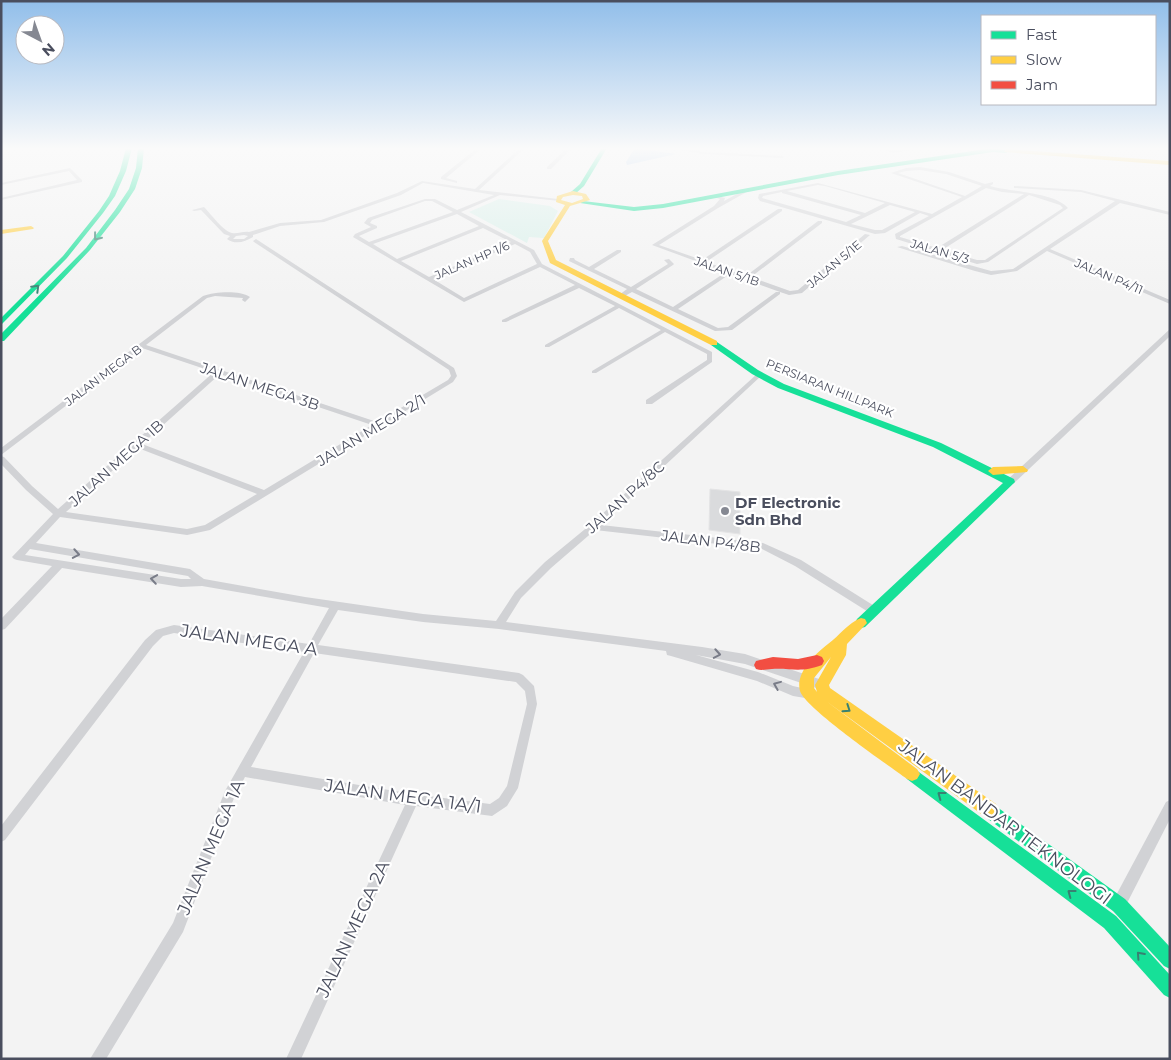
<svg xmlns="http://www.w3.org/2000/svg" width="1171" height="1060" viewBox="0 0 1171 1060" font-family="Montserrat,sans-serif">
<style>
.green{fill:#d9f0ea}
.water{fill:#afccec}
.building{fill:#dadbdd;stroke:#e4e4e5}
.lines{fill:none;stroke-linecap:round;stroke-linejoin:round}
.street{fill:#d1d2d5;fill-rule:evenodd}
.fast{fill:#16e098;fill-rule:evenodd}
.slow{fill:#ffcf43;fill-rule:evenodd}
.jam{fill:#f24e42;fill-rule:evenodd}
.oneway{stroke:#388172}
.oneway2{stroke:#797c88}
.poi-dot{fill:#858892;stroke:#fff;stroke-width:2}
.labels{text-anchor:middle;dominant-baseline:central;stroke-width:4.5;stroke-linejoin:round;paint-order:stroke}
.far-street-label{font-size:12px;fill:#4a4e5e;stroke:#fff}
.street-label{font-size:15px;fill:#4a4e5e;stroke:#fff}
.poi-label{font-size:15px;font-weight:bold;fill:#4a4e5e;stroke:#fff;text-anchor:start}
.near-street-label{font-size:18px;fill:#4a4e5e;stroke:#fff}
</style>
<rect width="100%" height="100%" fill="#f3f3f3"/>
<polygon class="green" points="499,199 550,206 558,211 544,238 529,237 527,243 469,212"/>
<polygon class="water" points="635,148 676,154 627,165 626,162"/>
<polygon class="building" points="710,489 740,492 740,534 709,530"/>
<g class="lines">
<g class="street">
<polygon points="477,148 482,148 446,178 457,181 457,183 441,179 441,177"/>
<path d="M520,148H525L479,190L558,199H560V201L500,195L461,212L534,250L542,264L712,352V362L652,404H646V400L707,360V354L665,332L596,373H592V371L661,330L619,308L549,347H545V345L615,306L579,288L506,322H502V320L575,285L540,267L464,302L353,237L355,234L371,227L364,223L368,218L425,199H435L457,210L494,195L423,183L401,195L324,222L280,226L253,235V237C245,242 235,245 227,239L230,236L224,234L201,210L194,211L192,210L204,207C210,213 224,232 232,233C238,234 243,231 249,232L280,223L321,220L397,193L422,181L475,189ZM425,201H432L453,212L369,242L359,236L377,228V226L370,223L372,220ZM457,214L479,226L397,259L373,244ZM483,228L511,242L429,277L401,261ZM244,235L248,236L244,239H233L236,236ZM515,244L530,252L537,264L464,298L433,279Z"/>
<polygon points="567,148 572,148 551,169 547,169 547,167"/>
<polygon points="670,148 682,148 703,152 782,156 784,157 782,158 703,154"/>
<polygon points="880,148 887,148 893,151 923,148 893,153"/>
<path d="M920,167L949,172L985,184L993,182V184L990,186C1010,192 1054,192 1068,208L988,262L977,264L896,239L895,234L929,216L920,213L885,233L875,234L760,201L758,198L759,194L818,183L932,214L962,197L891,173L906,168ZM920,170L946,174L982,186L965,196L898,173L906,171ZM818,185L825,186L885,203L865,213L787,191ZM986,188L1002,192L1024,194L937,248L900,237V236ZM782,192V193L861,215L846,222L762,198L763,196ZM1029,195L1060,205L1063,208L985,260H977L942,250ZM890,205L915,212L882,230H875L851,224Z"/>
<polygon points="70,168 82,180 82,182 1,200 1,198 77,180 69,171 1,185 1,183"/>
<polygon points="1014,186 1081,190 1170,212 1170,215 1120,203 1050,249 1170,300 1170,304 1047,251 1017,271 991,275 975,271 897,247 902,246 991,271 1013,269 1115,201 1081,192 1016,188 1014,188"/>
<polygon points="748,188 752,189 718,208 659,245 702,260 778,209 782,209 782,211 706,262 746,276 818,221 822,221 822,223 751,277 790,291 798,290 865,234 870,235 802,293 789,295 780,292 780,294 732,330 715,331 632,292 623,297 619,297 619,295 627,289 569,261 570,258 574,258 575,260 589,267 617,250 621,250 621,252 594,269 631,287 668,264 664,260 669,259 674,264 673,265 636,289 673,307 723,274 727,274 727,276 678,309 718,328 728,327 776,292 780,292 652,245 714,206 720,199 714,197 714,195 725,198 724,201"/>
<path d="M256,239L454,368L457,376L453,382L210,530L187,535L60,517L36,543L190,569L204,579L305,597L423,614L496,621L515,592L545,562L590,525L757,374H761V376L601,525L763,543L801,560L876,607L878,610L876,613L873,614L870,613L795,566L762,549L595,530L551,568L521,598L506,622L702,647L745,654L822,680L826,682L827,685L826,688L822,690L745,664L696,655L758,672L793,686L815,691L816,694L815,697L811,699L793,696L757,681L671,656L667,655L666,651L499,629L423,622L338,610L318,645L519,673L523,675L534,686L537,704L518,788L507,806L492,816L416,806L301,1059H286L405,805L245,777L234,798L183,932L106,1059H90L173,923L225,791L304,652L174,633L163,636L153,646L5,840L1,842V826L145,640L156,630L174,625L309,644L329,608L202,586L181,587L62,568L5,629L1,630V619L52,566L17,560L14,559L12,557L53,514L26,490L1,464V456L4,457L32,486L58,509L214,372L142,348L1,455V448L203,296C215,292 239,290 250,297L245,302L242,300L243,298L215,296L207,298L146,345L377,422L448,380L451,376L449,370L254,242L253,241ZM220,374L372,425L264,490L142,444ZM138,448L257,494L205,525L187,529L66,512ZM30,549L188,576L191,579H181L25,555ZM314,653L516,682L525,691L527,704L507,786L499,798L490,804L413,794L251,767Z"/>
<polygon points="1170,329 1170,336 1167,339 1013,484 1007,484 1006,482 1007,480"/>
<polygon points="1170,800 1170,819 1123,911 1118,913 1113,911 1111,906 1113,901 1166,802"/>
</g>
<g class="fast">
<polygon points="126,148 132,148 126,171 115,196 103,213 67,258 1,325 1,318 63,256 99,211 109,196 120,171"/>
<polygon points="138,148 144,148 142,168 135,189 120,212 90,250 4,341 1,341 1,334 86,248 115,210 129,189 136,168"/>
<polygon points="602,148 607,148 584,186 575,194 571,194 571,192 580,184"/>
<polygon points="993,148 1009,151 1006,153 993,152 838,175 663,208 634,211 580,203 583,201 634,207 663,204 838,171"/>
<polygon points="714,340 758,370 784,384 941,443 1014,479 1015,482 865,627 861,628 857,627 855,623 857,619 1003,483 933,447 778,388 752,374 711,345 711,341"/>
<polygon points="912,767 1116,916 1170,975 1170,998 1164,995 1104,928 907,779 904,774 907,769"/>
<polygon points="990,802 1125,899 1170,947 1170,969 1164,966 1113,911 984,816 982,810 984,804"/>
</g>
<g class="slow">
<polygon points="1006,149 1170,161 1170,165 1004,152"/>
<path d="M573,191L586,194L590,200L570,206L548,241L556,260L717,341V345H711L550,263L542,241L565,205L556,202L557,196ZM573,195L582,196L583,199L572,203L561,200L563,197Z"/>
<polygon points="31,226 34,228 33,229 1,234 1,230"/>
<polygon points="1023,466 1028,470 1027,472 993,475 988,471 993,467"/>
<path d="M861,618L865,619L867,623L847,644L846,655L829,685L830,688L996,804L998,810L996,816L990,818L984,816L826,701L917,769L920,774L917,779L912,781L907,779C888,765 805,708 800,691C795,673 815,654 828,644C839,636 849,622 861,618ZM831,657L815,685L817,692L814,688V678Z"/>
</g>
<path class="jam" d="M817,655L822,657L824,661L822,665C801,673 792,668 772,669C766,669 762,671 756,669L754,665L756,661L773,657L798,659Z"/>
</g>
<defs><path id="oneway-chevron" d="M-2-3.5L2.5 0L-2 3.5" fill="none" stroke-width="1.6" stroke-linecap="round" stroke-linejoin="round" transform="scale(1.25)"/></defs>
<g class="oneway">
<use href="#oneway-chevron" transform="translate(97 237) rotate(128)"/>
<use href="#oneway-chevron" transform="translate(36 288) rotate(-45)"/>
<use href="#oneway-chevron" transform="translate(847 709) rotate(34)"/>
<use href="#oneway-chevron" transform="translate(941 795) rotate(-143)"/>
<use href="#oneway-chevron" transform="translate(1071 893) rotate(-143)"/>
<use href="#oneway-chevron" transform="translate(1140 955) rotate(-132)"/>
</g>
<g class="oneway2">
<use href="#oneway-chevron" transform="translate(76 554) rotate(10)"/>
<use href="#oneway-chevron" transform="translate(154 579) rotate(-171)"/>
<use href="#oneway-chevron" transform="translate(717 654) rotate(10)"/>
<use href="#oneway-chevron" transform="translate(777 685) rotate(-158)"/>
</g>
<linearGradient id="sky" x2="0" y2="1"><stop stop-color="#91beea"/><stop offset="0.5" stop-color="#fafafa"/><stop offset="1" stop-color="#fafafa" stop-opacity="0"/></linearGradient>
<rect width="1171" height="297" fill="url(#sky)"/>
<circle class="poi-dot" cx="725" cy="511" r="5"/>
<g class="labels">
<g class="far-street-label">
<text transform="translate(940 251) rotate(16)">JALAN 5/3</text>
<text transform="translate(472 260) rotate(-23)">JALAN HP 1/6</text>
<text transform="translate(834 264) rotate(-40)">JALAN 5/1E</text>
<text transform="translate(727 271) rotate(19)">JALAN 5/1B</text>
<text transform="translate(1109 276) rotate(23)">JALAN P4/11</text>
<text transform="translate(103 375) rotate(-37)">JALAN MEGA B</text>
<text transform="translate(830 388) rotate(22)">PERSIARAN HILLPARK</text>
</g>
<g class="street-label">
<text transform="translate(260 386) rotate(18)">JALAN MEGA 3B</text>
<text transform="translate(371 430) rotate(-31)">JALAN MEGA 2/1</text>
<text transform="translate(116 463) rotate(-42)">JALAN MEGA 1B</text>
<text transform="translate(625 497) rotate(-42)">JALAN P4/8C</text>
<text transform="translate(711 541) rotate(7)">JALAN P4/8B</text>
</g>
<g class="poi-label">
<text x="735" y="502">DF Electronic<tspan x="735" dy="17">Sdn Bhd</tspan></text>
</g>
<g class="near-street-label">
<text transform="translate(249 640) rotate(8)">JALAN MEGA A</text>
<text transform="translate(403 796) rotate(8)">JALAN MEGA 1A/1</text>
<text transform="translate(1005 822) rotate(37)">JALAN BANDAR TEKNOLOGI</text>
<text transform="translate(211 847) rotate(-67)">JALAN MEGA 1A</text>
<text transform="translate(353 929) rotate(-65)">JALAN MEGA 2A</text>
</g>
</g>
<rect width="1171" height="1060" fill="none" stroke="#4a4e5e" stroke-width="5"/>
<rect x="981" y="15" width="175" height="90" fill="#ffffff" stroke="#b7b8bf"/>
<rect x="991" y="31" width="25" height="8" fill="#16e098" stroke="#b7b8bf"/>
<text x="1026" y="40" font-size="15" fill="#4a4e5e">Fast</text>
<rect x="991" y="56" width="25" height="8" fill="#ffcf43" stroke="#b7b8bf"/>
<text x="1026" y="65" font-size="15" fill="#4a4e5e">Slow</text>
<rect x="991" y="81" width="25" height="8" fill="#f24e42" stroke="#b7b8bf"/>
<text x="1026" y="90" font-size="15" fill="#4a4e5e">Jam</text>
<g transform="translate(40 40) rotate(139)"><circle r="24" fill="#ffffff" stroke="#b7b8bf"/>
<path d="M0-4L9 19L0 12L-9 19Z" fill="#858892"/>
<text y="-8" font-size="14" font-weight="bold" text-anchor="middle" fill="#4a4e5e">N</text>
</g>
</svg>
